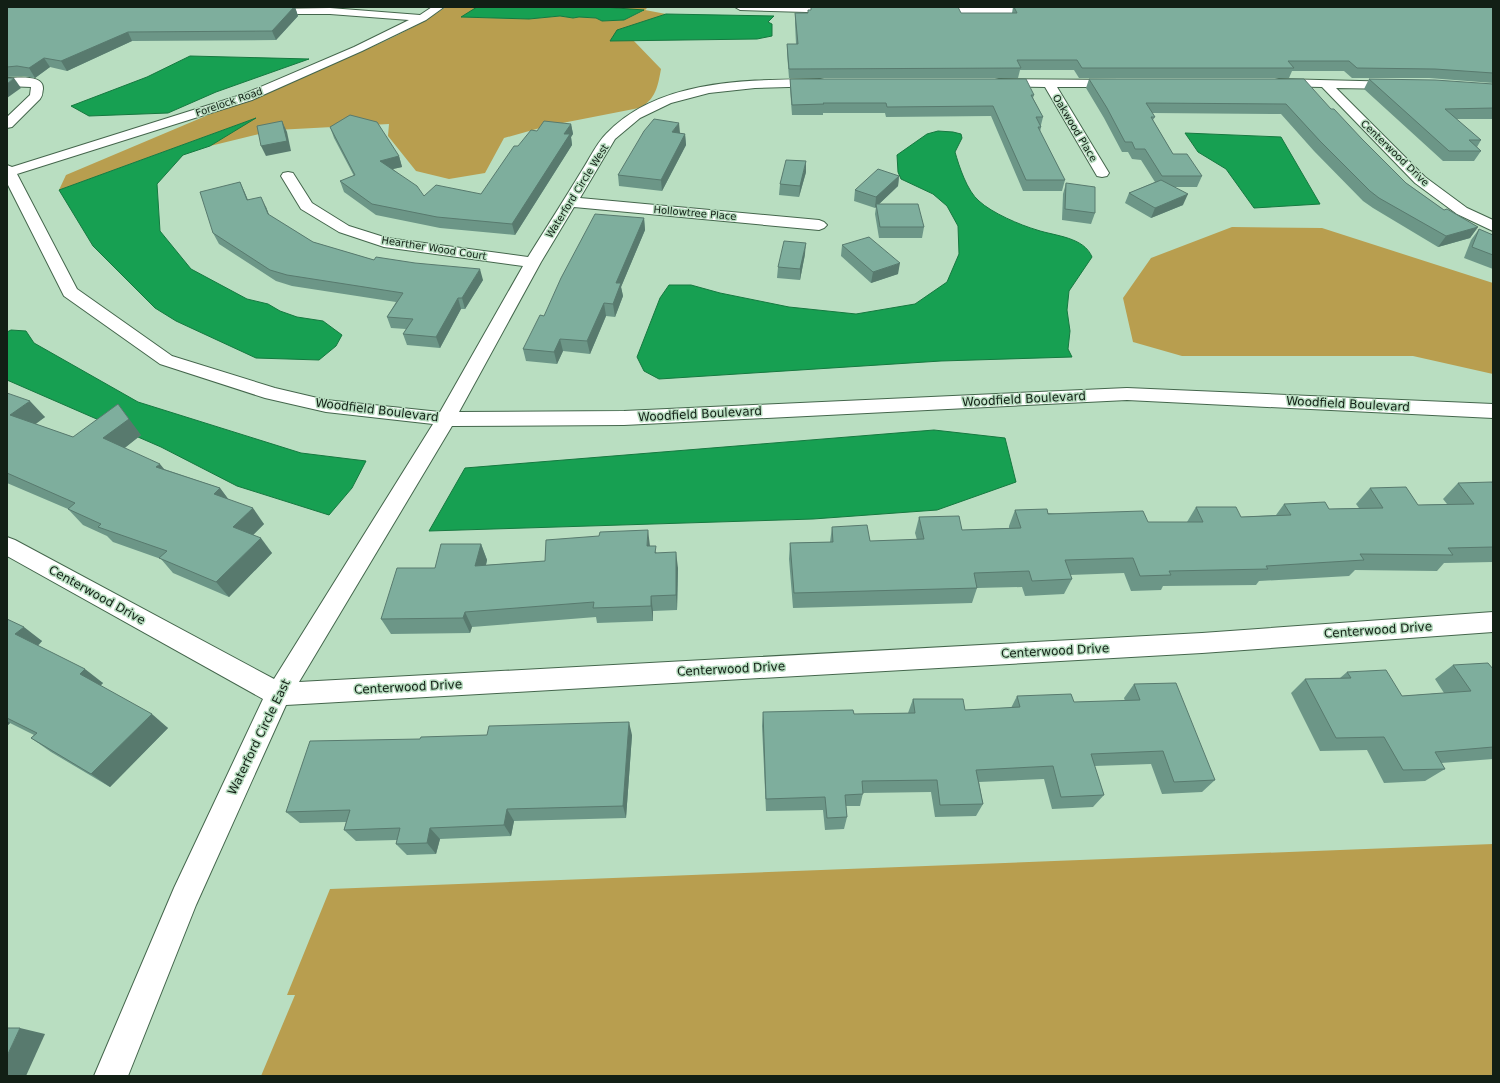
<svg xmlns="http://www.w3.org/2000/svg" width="1500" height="1083" viewBox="0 0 1500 1083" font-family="'DejaVu Sans',sans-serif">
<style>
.green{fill:#b89e4f}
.water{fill:#17a052;stroke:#167940}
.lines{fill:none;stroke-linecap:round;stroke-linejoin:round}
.minor-casing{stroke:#44664c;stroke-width:2}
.minor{fill:#fff;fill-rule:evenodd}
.wall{fill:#6c9687}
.shaded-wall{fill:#587a6e}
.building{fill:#7eae9d;stroke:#587a6e}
.labels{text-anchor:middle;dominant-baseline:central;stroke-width:3;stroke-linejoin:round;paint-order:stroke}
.far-street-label{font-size:10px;fill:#121f15;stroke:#b9dec1}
.street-label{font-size:12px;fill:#121f15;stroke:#b9dec1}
</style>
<rect width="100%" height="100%" fill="#b9dec1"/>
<g class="green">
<path d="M446,7H477L462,17L529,19L560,16L573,18L579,17L596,18L602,21L624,20L643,11L604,7H648L645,10L666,14L618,30L611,40H633L661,69C658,85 656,100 639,108L547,126L504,138L485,173L449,179L416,171L388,136L389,124L276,130L210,146L253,119L59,190L66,175L227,107C261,96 293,81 326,67C367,49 410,32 446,7Z"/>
<polygon points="1232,227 1322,228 1493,283 1493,374 1413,356 1182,356 1133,342 1123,298 1151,258"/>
<polygon points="1493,844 1493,1076 261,1076 295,995 287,995 330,889"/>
</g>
<g class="water">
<polygon points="477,7 603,7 644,10 624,20 602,21 596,18 579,17 573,18 560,16 529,19 461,17"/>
<polygon points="666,14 774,16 768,22 772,24 772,36 757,39 610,41 617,30"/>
<polygon points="190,56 309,59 216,92 168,113 89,116 71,106 147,77"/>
<polygon points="256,118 210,146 183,155 157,184 160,231 191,269 247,299 268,304 280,311 297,317 323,321 342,335 336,346 319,360 256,358 176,321 155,308 93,246 59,190"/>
<path d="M938,131L953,132L961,134L962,138L955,152C959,166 967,191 979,201C992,213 1020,225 1037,230C1055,236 1084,237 1092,257L1069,291L1067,310L1070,331L1068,349L1072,357L941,361L659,379L644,371L637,357L660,298L669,285H691L720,293L789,307L856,314L915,304L947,282L959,254L958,226L947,206L933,194L901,179L898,172L897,155L927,134Z"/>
<polygon points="1185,133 1281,137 1320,204 1254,208 1226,169 1198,152"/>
<polygon points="11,330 26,331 34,343 138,402 301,453 366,461 352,488 329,515 237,486 161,447 7,380 7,332"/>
<polygon points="934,430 1005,438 1016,482 937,510 813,519 429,531 465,468"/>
</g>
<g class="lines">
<g class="minor-casing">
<g id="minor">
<path d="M432,7H444L426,20L362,51L252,100L17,174L77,289L172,356L275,388L326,400L440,412L523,266L384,247L339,232L301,209L281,176L283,173L288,172L293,173L312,203L349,226L387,238L528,257C546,228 564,200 581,172C589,160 596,144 606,134C659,78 749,80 820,79L824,80L826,83L824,86L755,88L709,93L671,103L640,118L615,139L580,198L819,220L824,222L827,225L824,228L819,230L574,207L541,262L459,412L624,411L1127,388L1493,404V418L1127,400L624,425L452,426L299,682L1202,633L1493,612V632L1202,653L286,705L196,905L128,1076H94L174,888L263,699L7,556V537L15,540L274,679L433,424L326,412L265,398L160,364L64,296L7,183V165L12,167L244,94L354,47L409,20L330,14H268L263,11L264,9L330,8L420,15Z"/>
<polygon points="735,7 842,7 846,10 841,13 740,10"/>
<polygon points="929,8 1041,8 1046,11 1041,14 925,13 924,11 925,9"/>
<path d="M7,78C17,78 44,74 43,89C42,93 43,95 40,99L12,127L7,128V117L30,95L31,87L7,86Z"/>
<polygon points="999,79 1120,80 1122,83 1120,86 1116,87 1057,87 1109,173 1107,176 1102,177 1097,176 1045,87 995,86 993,83 995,80"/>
<polygon points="1279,79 1400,82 1402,85 1400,88 1396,89 1336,88 1425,177 1467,208 1493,220 1493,231 1457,214 1415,183 1322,87 1275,86 1273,83 1275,80"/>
</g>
</g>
<use href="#minor" class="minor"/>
</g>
<g class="wall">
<polygon points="7,7 295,7 298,16 276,40 132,41 67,71 50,67 35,78 23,76 7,77"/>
<polygon points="811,7 961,13 1012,13 1013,7 1493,7 1493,83 1429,78 1352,78 1344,71 1292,71 1289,78 1079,78 1074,70 1020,70 1018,78 789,78 787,53 787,44 796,44 795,23 795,13 808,13 808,10 811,10"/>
<polygon points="790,79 1034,95 1033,98 1043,117 1041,125 1041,127 1040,132 1065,180 1062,191 1023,191 991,116 886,117 885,113 823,113 823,115 792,115 790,89"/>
<polygon points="1089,79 1331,109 1406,183 1444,210 1478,227 1470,238 1438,247 1373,208 1363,201 1314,151 1281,114 1152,113 1155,117 1153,120 1173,154 1202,176 1197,187 1174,187 1183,205 1151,218 1125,203 1129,193 1155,182 1141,160 1132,159 1128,152 1122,152 1104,118 1086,88"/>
<polygon points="1369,79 1493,84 1493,119 1456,119 1481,140 1477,147 1481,151 1474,161 1443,161 1364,89"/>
<polygon points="571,124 573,134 571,137 572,145 515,235 440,228 376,215 344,192 340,181 354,176 334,138 330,127 399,156 402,167 393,169 424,196 481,194 518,146 537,131"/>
<polygon points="680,133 685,134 686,145 662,191 619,186 618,175"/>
<polygon points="806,172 799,197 779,195 780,184"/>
<polygon points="899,176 898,186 879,204 924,227 922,238 879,238 875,214 876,207 875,208 854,201 855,190"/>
<polygon points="240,182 248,200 266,207 269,215 313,242 374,260 483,280 465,309 461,309 440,348 407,345 403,334 406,329 391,328 387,317 396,302 292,286 276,281 219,244 213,233"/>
<polygon points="1066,183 1095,213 1091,224 1062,220 1063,194"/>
<polygon points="644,218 645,230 621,287 623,296 615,317 606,316 590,354 563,351 557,364 526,361 523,349"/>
<polygon points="1479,229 1493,235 1493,269 1464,258 1471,240"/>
<polygon points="842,245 898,274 871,283 841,256"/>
<polygon points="805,254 800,280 777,278 778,267"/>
<polygon points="7,393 45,417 35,424 73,437 141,435 124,448 164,469 220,488 228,499 264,524 253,535 272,553 229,597 173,573 161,559 113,542 107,536 83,525 68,509 7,483"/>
<polygon points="1458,483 1493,484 1493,562 1444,563 1437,571 1355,570 1349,576 1259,581 1256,585 1163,586 1161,590 1131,591 1124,573 1070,575 1072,579 1064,594 1025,596 1022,587 977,588 972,603 793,608 789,559 790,543 830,542 832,527 870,541 917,540 915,533 919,517 962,530 1009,528 1009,526 1015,510 1148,522 1187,522 1196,507 1241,517 1276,515 1284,504 1329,509 1359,508 1356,504 1370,488 1418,505 1447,504 1443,499"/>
<polygon points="481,544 487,560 486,565 545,561 650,546 657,553 678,568 677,610 653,611 653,621 597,623 596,617 472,627 470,633 391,634 381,619 435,568"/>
<polygon points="7,619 42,641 38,646 103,683 100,686 168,728 110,787 51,752 31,738 34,735 10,723 7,726"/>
<polygon points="1453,665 1493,669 1493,759 1441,763 1445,769 1425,781 1384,783 1367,750 1320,751 1291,693 1305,679 1340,678 1347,672 1402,696 1444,693 1435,679"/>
<polygon points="1134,684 1215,780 1202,792 1162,794 1151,764 1094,766 1104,795 1093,807 1052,809 1044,779 979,782 983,804 976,816 935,817 931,792 863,793 860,806 846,806 847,817 844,829 825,830 823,810 766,811 762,726 763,712 854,714 908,713 913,699 965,710 1011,708 1017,696 1074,702 1125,701 1124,698"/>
<polygon points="632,735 626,818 514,821 511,836 440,839 436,854 407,855 396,844 397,840 356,841 344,830 346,822 300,823 286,812"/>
</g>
<g class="shaded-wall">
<polygon points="294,7 295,7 298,16 276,40 272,31"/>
<polygon points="128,32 132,41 67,71 61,61"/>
<polygon points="44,58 50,67 35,78 29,68"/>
<polygon points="14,78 21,88 7,98 7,84"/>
<polygon points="282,121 287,132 291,151 266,156 261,146"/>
<polygon points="679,123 680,133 672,142 672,132"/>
<polygon points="571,124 573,134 571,137 572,145 515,235 512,224 564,134"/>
<polygon points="685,134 686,145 662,191 661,180"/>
<polygon points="399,156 402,167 384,171 380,161"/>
<polygon points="806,161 806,172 799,197 800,186"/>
<polygon points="899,176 898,186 877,206 876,204 876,207 875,208 876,197"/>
<polygon points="240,182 245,193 252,211 247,200"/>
<polygon points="1188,194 1183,205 1151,218 1155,208"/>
<polygon points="261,197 266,207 273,225 268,214"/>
<polygon points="644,218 645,230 621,287 623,296 615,317 613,304 616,283"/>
<polygon points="1478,227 1470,238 1438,247 1446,236"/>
<polygon points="806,243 805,254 800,280 800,269"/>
<polygon points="900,263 898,274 871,283 873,272"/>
<polygon points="480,269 483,280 465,309 462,298"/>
<polygon points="458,298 461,309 440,348 436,337"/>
<polygon points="604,303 606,316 590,354 587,341"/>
<polygon points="560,339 563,351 557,364 554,352"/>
<polygon points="30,401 45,417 25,432 10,415"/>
<polygon points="118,404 141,435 116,455 103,438"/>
<polygon points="160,464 173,480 156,467"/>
<polygon points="220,488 232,504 214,494"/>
<polygon points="253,508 264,524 245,543 233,527"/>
<polygon points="648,530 650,546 647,546"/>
<polygon points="261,538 272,553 229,597 216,582"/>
<polygon points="481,544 487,560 482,582 475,566"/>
<polygon points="676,552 678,568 677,610 676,595"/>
<polygon points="651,596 653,611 653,621 651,606"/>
<polygon points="465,612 472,627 470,633 463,618"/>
<polygon points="24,627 42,641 34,649 15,634"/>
<polygon points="85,669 103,683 97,689 80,674"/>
<polygon points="152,714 168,728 110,787 91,774"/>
<polygon points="7,721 10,723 7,726"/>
<polygon points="629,722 632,735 626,818 623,806"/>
<polygon points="507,809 514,821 511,836 504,825"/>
<polygon points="430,828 440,839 436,854 427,843"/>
<polygon points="20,1028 45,1034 26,1076 7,1076 7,1056"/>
</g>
<g class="building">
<polygon points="7,7 294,7 272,31 128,32 61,61 44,58 29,68 17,66 7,67"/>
<polygon points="811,7 958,7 961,13 1017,13 1014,7 1493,7 1493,73 1435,69 1357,68 1349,61 1288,61 1294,68 1082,68 1077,60 1017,60 1021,68 789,69 787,44 798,44 795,13 808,13 808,10 811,10"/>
<polygon points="7,78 14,78 7,84"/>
<polygon points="790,79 1026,79 1034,95 1031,95 1043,117 1036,117 1041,127 1038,127 1065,180 1026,180 993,106 887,107 886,103 823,103 824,104 792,105"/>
<polygon points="1089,79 1304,79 1331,109 1334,109 1362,139 1406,183 1444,210 1447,209 1478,227 1446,236 1379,198 1370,191 1320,141 1286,104 1146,103 1155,117 1151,117 1173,154 1187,154 1202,176 1162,176 1145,149 1135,149 1132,142 1125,142 1107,108"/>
<polygon points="1369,79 1435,80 1493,84 1493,108 1445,109 1481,140 1469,140 1481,151 1449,151"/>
<polygon points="350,115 377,122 399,156 380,161 417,186 424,196 436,185 481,194 514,146 518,146 531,130 537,131 544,121 571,124 564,134 570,134 512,224 437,217 372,204 340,181 355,175 330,127"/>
<polygon points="654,119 679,123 672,132 685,134 661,180 618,175 644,131"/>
<polygon points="282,121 287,141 261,146 257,126"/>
<polygon points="786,160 806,161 800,186 780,184"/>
<polygon points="878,169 899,176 876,197 855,190"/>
<polygon points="1161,180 1188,194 1155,208 1129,193"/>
<polygon points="240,182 247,200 261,197 268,214 313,242 374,260 376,257 415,263 480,269 462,298 458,298 436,337 403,334 413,319 387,317 403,293 287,275 270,270 213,233 200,192"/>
<polygon points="1066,183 1095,187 1095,213 1065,209"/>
<polygon points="876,204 918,204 924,227 880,227"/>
<polygon points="595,214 644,218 616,283 621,283 613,304 604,303 587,341 560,339 554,352 523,349 540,315 544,316 561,278"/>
<polygon points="1479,229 1493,235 1493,255 1472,247"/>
<polygon points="869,237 900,263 873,272 842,245"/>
<polygon points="784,241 806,243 800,269 778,267"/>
<polygon points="7,393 30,401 10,415 73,437 118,404 129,419 103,438 160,464 156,467 220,488 214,494 253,508 233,527 261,538 216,582 159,558 167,551 98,527 101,524 68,509 75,503 7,473"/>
<polygon points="1492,482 1493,484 1493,547 1448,548 1453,555 1360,554 1364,560 1266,566 1268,569 1169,571 1171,575 1140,576 1133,558 1065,560 1072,579 1032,581 1029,571 974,573 977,588 794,593 790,543 833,542 832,527 867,525 870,541 924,539 919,517 959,516 962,530 1021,528 1015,510 1047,509 1048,514 1143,511 1148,522 1203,522 1196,507 1236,507 1241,517 1291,515 1284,504 1325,502 1329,509 1383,508 1370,488 1406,487 1418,505 1474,504 1458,483"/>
<polygon points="648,530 647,546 656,546 655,553 676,552 676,595 651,596 651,606 593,608 594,602 465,612 463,618 381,619 397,568 435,568 441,544 481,544 475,566 545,561 546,540 599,536 600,532"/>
<polygon points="7,619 24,627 15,634 85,669 80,674 152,714 91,774 31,738 37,733 7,718"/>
<polygon points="1488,663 1493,669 1493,747 1435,752 1445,769 1403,770 1384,737 1336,738 1305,679 1351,678 1347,672 1386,670 1402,696 1471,691 1453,665"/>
<polygon points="1176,683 1215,780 1174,782 1163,751 1091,754 1104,795 1061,797 1053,766 976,770 983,804 940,805 937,780 862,781 863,794 845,795 847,817 827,818 825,797 766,799 763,712 853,710 854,714 915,713 913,699 963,699 965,710 1020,707 1017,696 1071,694 1074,702 1140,700 1134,684"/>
<polygon points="629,722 623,806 507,809 504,825 430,828 427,843 396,844 400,828 344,830 350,810 286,812 310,741 420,739 421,737 487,735 489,726"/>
<polygon points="7,1028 20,1028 7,1056"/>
</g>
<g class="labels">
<g class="far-street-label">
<text transform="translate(229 102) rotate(-19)">Forelock Road</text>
<text transform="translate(1075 128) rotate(59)">Oakwood Place</text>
<text transform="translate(1395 153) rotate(44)">Centerwood Drive</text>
<text transform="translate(577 191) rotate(-58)">Waterford Circle West</text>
<text transform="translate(695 213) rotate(5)">Hollowtree Place</text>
<text transform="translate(434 248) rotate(9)">Hearther Wood Court</text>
</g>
<g class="street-label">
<text transform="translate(1024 399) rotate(-3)">Woodfield Boulevard</text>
<text transform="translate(1348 404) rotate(3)">Woodfield Boulevard</text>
<text transform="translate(377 410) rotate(7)">Woodfield Boulevard</text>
<text transform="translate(700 414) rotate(-3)">Woodfield Boulevard</text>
<text transform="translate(97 595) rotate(29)">Centerwood Drive</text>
<text transform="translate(1378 630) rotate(-4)">Centerwood Drive</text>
<text transform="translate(1055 651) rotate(-3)">Centerwood Drive</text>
<text transform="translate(731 669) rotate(-3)">Centerwood Drive</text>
<text transform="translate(408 687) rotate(-3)">Centerwood Drive</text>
<text transform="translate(259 737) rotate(-64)">Waterford Circle East</text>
</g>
</g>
<rect width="1500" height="1083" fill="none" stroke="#121f15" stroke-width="16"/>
</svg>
